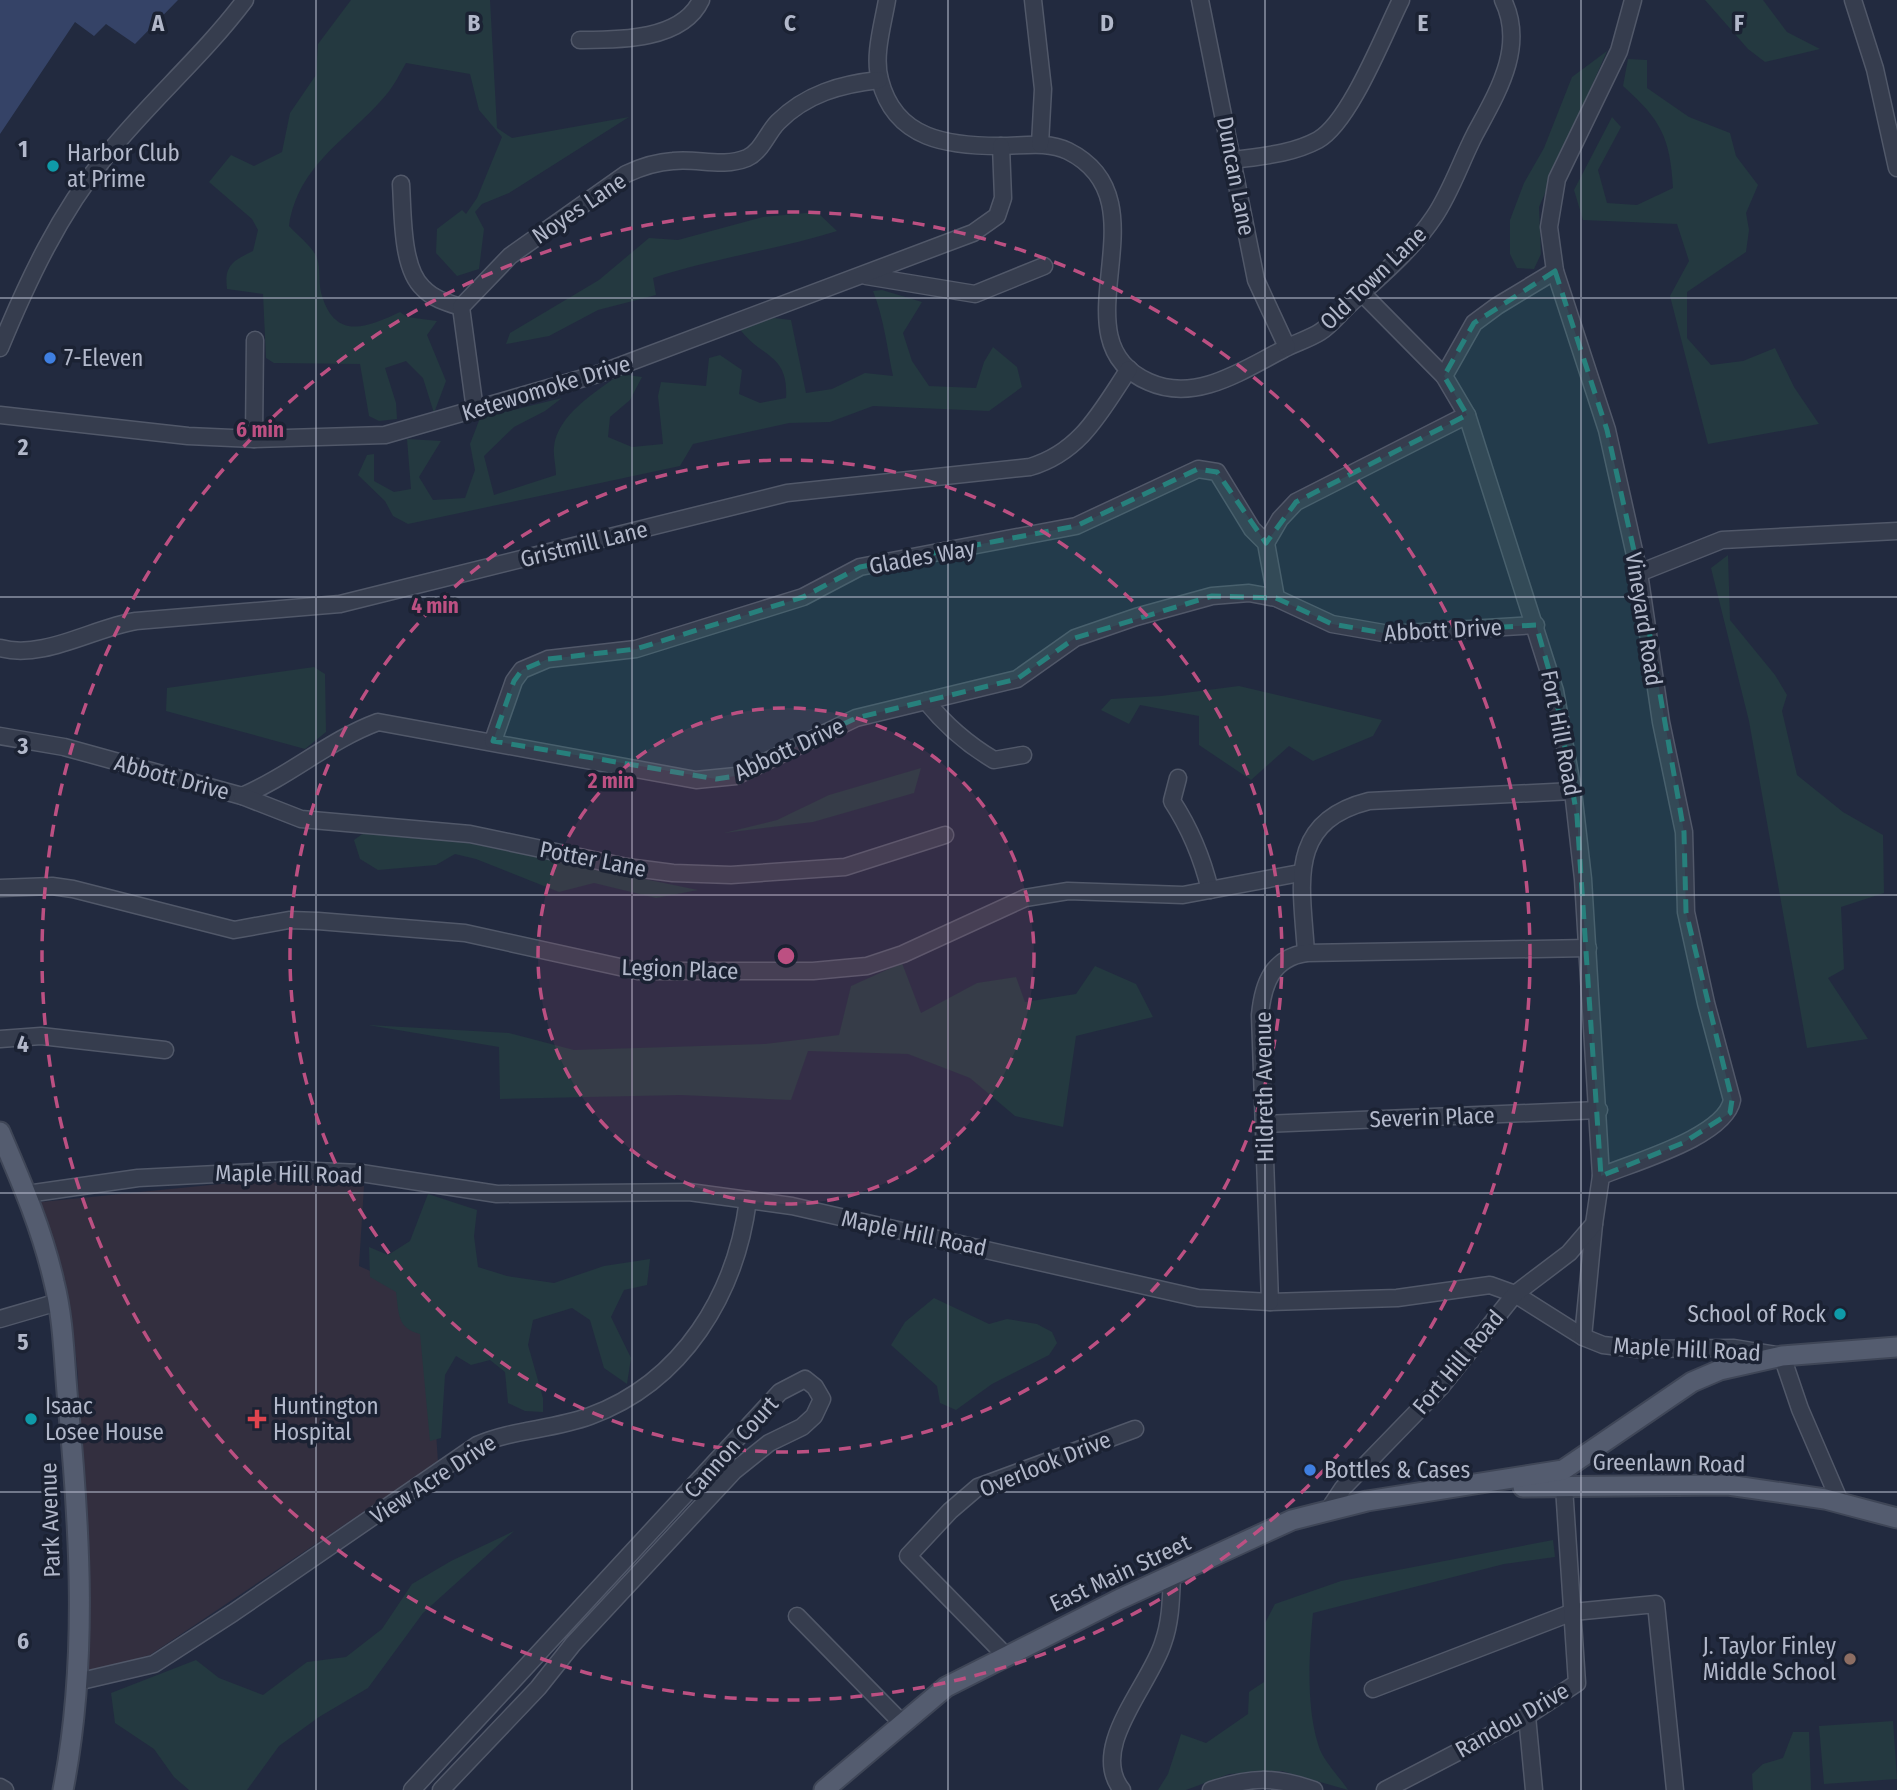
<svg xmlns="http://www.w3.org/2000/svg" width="1897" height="1790" viewBox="0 0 1897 1790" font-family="'Fira Sans Condensed',sans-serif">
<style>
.medical{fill:#332f3f}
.green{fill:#243940}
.water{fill:#354367}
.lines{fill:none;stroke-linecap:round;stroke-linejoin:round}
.minor-casing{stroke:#515869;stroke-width:19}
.major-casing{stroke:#3f4657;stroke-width:23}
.minor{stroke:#363d4e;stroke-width:16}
.major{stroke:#545c6f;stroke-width:19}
.marked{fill:#27807c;fill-opacity:0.2;stroke:#27807c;stroke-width:5;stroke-dasharray:14 9;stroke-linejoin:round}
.grid{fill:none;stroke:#b2b8ca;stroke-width:2;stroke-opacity:0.55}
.ring{fill:none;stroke:#bc5082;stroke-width:3.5;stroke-dasharray:12 9}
.culture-dot{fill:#0f9aa8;stroke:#1b2233;stroke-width:2.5}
.shop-dot{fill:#3f7fe0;stroke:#1b2233;stroke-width:2.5}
.health-dot{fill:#e0444e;stroke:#1b2233;stroke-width:2.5}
.education-dot{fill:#8d6e63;stroke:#1b2233;stroke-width:2.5}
.labels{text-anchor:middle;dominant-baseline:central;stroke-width:7;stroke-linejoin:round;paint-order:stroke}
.poi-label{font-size:23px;fill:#b2b8ca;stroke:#1b2233;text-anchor:start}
.street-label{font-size:23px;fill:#b2b8ca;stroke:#1b2233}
.grid-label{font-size:23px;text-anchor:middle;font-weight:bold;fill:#b2b8ca;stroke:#1b2233;stroke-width:7;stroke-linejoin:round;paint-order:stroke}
.centre{fill:#bc5082;stroke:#1b2233;stroke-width:3.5}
.ring-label{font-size:21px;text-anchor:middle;font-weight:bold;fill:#bc5082;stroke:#1b2233;stroke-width:7;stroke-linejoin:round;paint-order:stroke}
</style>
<rect width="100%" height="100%" fill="#222a3f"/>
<polygon class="medical" points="298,1181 364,1186 359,1266 395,1282 429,1329 438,1462 150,1655 84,1673 78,1376 71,1311 41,1202 230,1183"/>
<g class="green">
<path d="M351,0H490L497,128L512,138L629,117L509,193L482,204L475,212L484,229L479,269L457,276L436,253L437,229L462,210L466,214L477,198L502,137L479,110L470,74L406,63C400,73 394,86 386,95C349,139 298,164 289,226C297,235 313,247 317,258C321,270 318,284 322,296C336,341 368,327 400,312L407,317L437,321L427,335L446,381L434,413L423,378L406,361L385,368L396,403L397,419L379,421L369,416L360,364L274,363L266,358L263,294L227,289C224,265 233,261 253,251L258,230L252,219L209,182L231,155L254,166L282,152L290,113L316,75L318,44Z"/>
<polygon points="1705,0 1763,0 1787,32 1820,49 1765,62 1748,49"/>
<polygon points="1607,51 1539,207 1541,254 1534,269 1517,268 1510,254 1510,220 1524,183 1544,148 1572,77"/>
<path d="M1628,59L1647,60V88L1689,117L1730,133L1736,156L1758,185L1746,213L1749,230L1746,252L1687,292V338L1711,365L1743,361L1775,348L1794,387L1819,424L1708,444L1670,296L1689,261L1677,224L1583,220L1574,190L1612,117L1621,127L1598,170L1607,203L1637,205L1673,188C1670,137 1661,120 1623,86Z"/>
<path d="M817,212L837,231C776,250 714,258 653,278L656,295L598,310L549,336L506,344L510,333L599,280L649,238L678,240L763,217Z"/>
<path d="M882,290L922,302L903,333L912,361L929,386L976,388L984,362L993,347L1017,367L1022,387L989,411L873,406L830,422L789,423L693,444L680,466L408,524L393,516L385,501L358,475L367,455L374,454V481L394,492L411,489L407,439L441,441L419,477L433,500L465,498L475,470L470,444L480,418L562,398L545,411L514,427L484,456L494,495L556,475C556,466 553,456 554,447C557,415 596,392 620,374L642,377L630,400L610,417L608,437L632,447L663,444L658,396L661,382L706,386L709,358L720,355L742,370L739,394L760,403L786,398C789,353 760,358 739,328L774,318L791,320L806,393L832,389L865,373L893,376C887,347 884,319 873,291Z"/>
<polygon points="1728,555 1730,620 1775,675 1787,695 1782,711 1797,775 1843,812 1883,835 1884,893 1841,907 1844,969 1828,978 1868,1039 1807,1048 1749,721 1711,568"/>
<polygon points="314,667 325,674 326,732 305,749 166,711 167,688"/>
<polygon points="1239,686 1382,720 1373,736 1313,761 1289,746 1251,780 1199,745 1199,716 1140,705 1129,724 1101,710 1111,699 1161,696"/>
<polygon points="921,768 914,793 813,822 724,833 777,820 829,795"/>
<polygon points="365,832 444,838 698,890 656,898 594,883 559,892 476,859 455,854 436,865 378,870 360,859 354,840"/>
<polygon points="902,963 921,1013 977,983 1016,977 1025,1002 1076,994 1095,966 1136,984 1153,1017 1076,1036 1063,1127 1015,1116 970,1078 908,1054 808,1051 791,1100 681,1095 500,1099 499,1047 368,1025 509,1033 574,1050 765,1044 839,1035 851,986"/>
<path d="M428,1194L477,1210L474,1236L478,1267L507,1276L554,1283L604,1266L650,1259L647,1285L624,1290L611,1317L631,1358L627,1384L604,1368L590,1320L572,1308L533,1320L528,1345L543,1398V1412L525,1411L508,1403L505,1372L490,1360L471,1365L456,1356L445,1375L441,1438L430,1441L420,1334C397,1328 399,1314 396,1292L370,1277L369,1247L388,1255L410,1241Z"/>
<polygon points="934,1298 989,1324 1007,1319 1037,1324 1052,1332 1057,1343 1049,1355 992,1384 956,1410 940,1403 937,1386 891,1345 905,1322"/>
<polygon points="514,1531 423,1613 368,1688 319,1717 279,1746 247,1790 189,1790 174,1777 154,1749 115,1723 111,1693 196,1660 219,1678 263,1695 307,1662 346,1657 382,1629 412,1584 451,1561"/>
<path d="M1553,1540L1555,1557L1504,1564L1313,1613C1309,1653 1306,1705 1318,1744C1322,1760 1339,1776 1348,1790L1282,1771L1229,1774L1186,1790H1158L1168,1774L1181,1734L1206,1743L1248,1714L1249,1692L1264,1682L1265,1623L1275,1604L1341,1581Z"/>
<polygon points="1893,1721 1897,1779 1824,1784 1819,1726"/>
<polygon points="1793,1732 1809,1732 1811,1790 1753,1790 1752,1774 1763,1764 1783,1758"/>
</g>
<polygon class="water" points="0,0 178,0 135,44 106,24 94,36 75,22 0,134"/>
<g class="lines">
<g class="minor-casing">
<g id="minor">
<path d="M887,0C883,24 873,56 880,80C895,140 949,146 1000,146C1023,146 1047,141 1068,151C1170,202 1051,340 1149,382C1196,403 1243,370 1284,349C1295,343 1309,339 1320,332C1331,325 1340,313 1350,304C1379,277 1412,250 1434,217C1451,192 1461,161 1475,134C1497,93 1526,47 1503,0"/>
<polyline points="1033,0 1043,89 1040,144"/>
<polyline points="1200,0 1256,280 1287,347"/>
<polyline points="1853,0 1875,69 1897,168"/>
<path d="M580,40C617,40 682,41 701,0"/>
<path d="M1233,160C1262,156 1292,154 1318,140C1350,122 1384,34 1401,0"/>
<path d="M401,184C403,212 401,268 423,288C433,299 448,303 461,307"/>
<polyline points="866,276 975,294 1044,266"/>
<path d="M0,348C28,280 59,214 106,156C149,102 203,56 245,0"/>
<polyline points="1444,376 1474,323 1497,306 1555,271"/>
<path d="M475,410L461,307L510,256L626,174C641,167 656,162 673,161C698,158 722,168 747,158C762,151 767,133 778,122C806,94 841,84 879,80"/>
<polyline points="0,415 188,436 254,439 385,435 601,373 973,233 997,216 1003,198 1001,146"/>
<polyline points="254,439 255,340"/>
<polyline points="1266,543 1280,519 1296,502 1467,415"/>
<polyline points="1639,573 1722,540 1897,531"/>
<path d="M0,648C43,660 93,628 136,621L340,604L787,493L1030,467C1081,452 1101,411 1129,369"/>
<path d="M926,701C946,726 967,744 994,760L1023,755"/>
<path d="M0,736L64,747L242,796C290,776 329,740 378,722L696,780L736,776L856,718L1017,679L1075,638L1136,617L1212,596L1249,593L1276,598L1332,624L1389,634L1536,625"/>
<polyline points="493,741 514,681 522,670 548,659 636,649 803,597 860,567 1076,526 1198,469 1217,472 1252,529 1266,543 1276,598"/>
<path d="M1178,778L1172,801C1191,830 1202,857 1210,890"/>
<polyline points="242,796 301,819 470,834 627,867 673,873 731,875 845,867 945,835"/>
<polyline points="0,888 52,886 73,889 234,930 289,920 318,921 465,933 638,971 813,971 867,966 903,954 1025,898 1068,891 1183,895 1300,873"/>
<path d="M1306,953C1302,886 1285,822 1369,801L1573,791"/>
<polyline points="0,1039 41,1036 165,1050"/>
<polyline points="1264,1124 1599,1110"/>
<path d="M1601,1176C1634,1162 1725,1137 1732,1100L1706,1003L1686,912L1684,832L1661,722L1639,573L1607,430L1555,271L1549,227L1557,179L1619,51L1633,0"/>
<polyline points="27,1194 138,1178 293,1170 361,1173 497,1194 689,1192 792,1206 1198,1298 1270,1302 1397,1298 1490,1285 1515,1294 1583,1337 1603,1345 1638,1349 1734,1348 1782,1356 1800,1409 1840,1502"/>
<path d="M1270,1302L1260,1015C1263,984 1272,958 1306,953L1588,948"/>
<polyline points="0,1319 58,1302"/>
<polyline points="1583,1337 1594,1224"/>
<polyline points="1329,1509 1343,1488 1440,1388 1515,1294 1569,1253 1594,1224 1601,1176 1583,879 1573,791 1555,691 1467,415 1444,376 1362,293"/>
<polyline points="797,1616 902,1723"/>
<polyline points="1005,1655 908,1556 950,1511 978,1487 1135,1429"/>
<path d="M77,1682L154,1664L233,1613L477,1445C514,1429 552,1430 590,1416C683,1382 736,1294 748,1200"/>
<polyline points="1373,1689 1573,1612 1656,1604 1675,1790"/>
<polyline points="1527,1716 1534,1790"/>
<polyline points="0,1787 5,1790"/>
<polyline points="412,1790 780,1392 805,1379 815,1387 822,1399 814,1416 802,1427 769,1443 734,1471 573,1644 538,1688 441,1790"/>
<path d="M1122,1790C1088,1748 1150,1685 1163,1643C1171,1621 1171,1598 1172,1574"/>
<path d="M1211,1790C1251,1777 1273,1776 1314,1790"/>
<polyline points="1385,1790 1527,1716 1577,1683 1564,1487"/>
</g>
</g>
<g class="major-casing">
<g id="major">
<path d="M0,1132C21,1181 42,1229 54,1282C64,1321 64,1363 68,1403C80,1531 88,1663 63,1790"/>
<polyline points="1523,1487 1728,1485 1825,1499 1897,1518"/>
<polyline points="824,1790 946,1687 1120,1599 1292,1520 1367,1501 1563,1470 1692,1382 1720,1370 1782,1356 1897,1347"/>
</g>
</g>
<use href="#minor" class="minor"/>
<use href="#major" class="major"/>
</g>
<path class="marked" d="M1555,271L1607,430L1639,573L1684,832L1686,912L1732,1100L1730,1113L1683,1143L1601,1176L1577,816L1555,691L1536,625L1389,634L1332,624L1276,598L1212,596L1075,638L1017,679L856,718L736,776L716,779L493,741L514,681L522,670L548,659L636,649L803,597L860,567L1076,526L1198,469L1217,472L1266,543L1296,502L1467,415L1444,376L1474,323Z"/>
<path class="grid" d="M316,0V1790M632,0V1790M948,0V1790M1265,0V1790M1581,0V1790M0,298H1897M0,597H1897M0,895H1897M0,1193H1897M0,1492H1897"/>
<circle cx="786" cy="956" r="248" fill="#bc5082" fill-opacity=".12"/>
<g class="ring">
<circle cx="786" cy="956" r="248"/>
<circle cx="786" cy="956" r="496"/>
<circle cx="786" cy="956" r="744"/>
</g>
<g class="culture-dot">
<circle cx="53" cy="166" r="7"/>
<circle cx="1840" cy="1314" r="7"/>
<circle cx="31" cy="1419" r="7"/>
</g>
<g class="shop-dot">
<circle cx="50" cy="358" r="7"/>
<circle cx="1310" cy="1470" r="7"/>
</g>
<path class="health-dot" d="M253.5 1408.5h7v7h7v7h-7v7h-7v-7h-7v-7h7z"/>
<circle class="education-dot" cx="1850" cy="1659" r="7"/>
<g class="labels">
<g class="poi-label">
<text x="67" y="153">Harbor Club<tspan x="67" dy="26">at Prime</tspan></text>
<text x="64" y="358">7-Eleven</text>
<text x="1826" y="1314" text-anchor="end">School of Rock</text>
<text x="45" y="1406">Isaac<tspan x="45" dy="26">Losee House</tspan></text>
<text x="273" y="1406">Huntington<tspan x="273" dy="26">Hospital</tspan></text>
<text x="1324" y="1470">Bottles &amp; Cases</text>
<text x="1836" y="1646" text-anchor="end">J. Taylor Finley<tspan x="1836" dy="26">Middle School</tspan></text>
</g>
<g class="street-label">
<text transform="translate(1236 176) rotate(79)">Duncan Lane</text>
<text transform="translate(579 208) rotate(-34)">Noyes Lane</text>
<text transform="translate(1373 278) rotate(-44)">Old Town Lane</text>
<text transform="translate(546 388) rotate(-17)">Ketewomoke Drive</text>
<text transform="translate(584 544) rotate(-14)">Gristmill Lane</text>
<text transform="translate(922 557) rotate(-10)">Glades Way</text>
<text transform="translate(1644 619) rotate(81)">Vineyard Road</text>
<text transform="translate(1443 630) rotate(-3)">Abbott Drive</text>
<text transform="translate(1561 733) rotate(79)">Fort Hill Road</text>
<text transform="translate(789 749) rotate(-25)">Abbott Drive</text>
<text transform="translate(172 777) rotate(15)">Abbott Drive</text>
<text transform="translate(593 859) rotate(11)">Potter Lane</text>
<text transform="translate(680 969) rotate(2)">Legion Place</text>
<text transform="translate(1264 1087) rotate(-91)">Hildreth Avenue</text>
<text transform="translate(1432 1117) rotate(-2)">Severin Place</text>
<text transform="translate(289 1174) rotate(1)">Maple Hill Road</text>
<text transform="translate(914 1233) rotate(12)">Maple Hill Road</text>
<text transform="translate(1687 1349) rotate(3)">Maple Hill Road</text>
<text transform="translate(1458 1362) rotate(-50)">Fort Hill Road</text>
<text transform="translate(731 1447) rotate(-48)">Cannon Court</text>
<text transform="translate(1669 1463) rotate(1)">Greenlawn Road</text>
<text transform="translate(1045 1464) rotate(-22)">Overlook Drive</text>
<text transform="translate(433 1479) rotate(-33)">View Acre Drive</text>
<text transform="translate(50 1520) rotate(-92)">Park Avenue</text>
<text transform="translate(1120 1573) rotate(-25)">East Main Street</text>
<text transform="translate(1512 1720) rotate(-30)">Randou Drive</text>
</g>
</g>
<g class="grid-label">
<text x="158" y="31">A</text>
<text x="474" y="31">B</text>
<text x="790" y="31">C</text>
<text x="1107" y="31">D</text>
<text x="1423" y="31">E</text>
<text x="1739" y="31">F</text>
<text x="23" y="157">1</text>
<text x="23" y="455">2</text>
<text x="23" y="754">3</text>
<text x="23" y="1052">4</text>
<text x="23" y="1350">5</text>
<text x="23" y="1649">6</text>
</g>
<circle cx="786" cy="956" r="10" class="centre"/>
<g class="ring-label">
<text x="260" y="437">6 min</text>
<text x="435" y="613">4 min</text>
<text x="611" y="788">2 min</text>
</g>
</svg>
